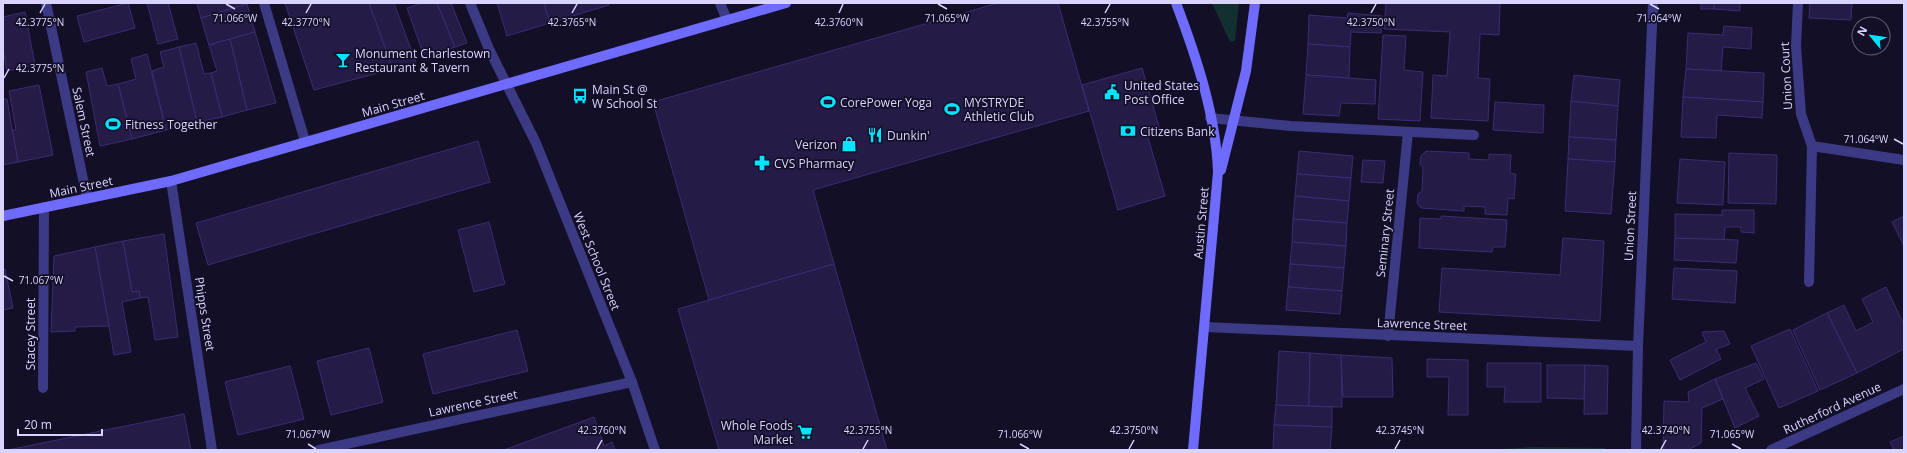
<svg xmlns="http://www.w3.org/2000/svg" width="1907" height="453" viewBox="0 0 1907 453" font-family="'Open Sans',sans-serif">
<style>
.green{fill:#12302f}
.building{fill:#241b47;stroke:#3b2d73}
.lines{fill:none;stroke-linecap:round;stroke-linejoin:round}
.service{stroke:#3d3a85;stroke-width:10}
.minor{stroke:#3d3a85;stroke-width:10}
.secondary{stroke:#6f6bff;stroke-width:10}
.ticks{fill:none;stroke:#d9d4ff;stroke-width:1.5}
.labels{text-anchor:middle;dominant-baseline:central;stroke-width:3.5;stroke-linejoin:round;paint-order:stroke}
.poi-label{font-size:12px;fill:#d9d4ff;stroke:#130f26;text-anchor:start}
.street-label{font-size:12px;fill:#d9d4ff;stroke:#130f26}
.ticks-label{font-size:10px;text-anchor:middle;fill:#d9d4ff;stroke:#130f26;stroke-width:3.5;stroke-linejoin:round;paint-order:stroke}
</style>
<rect width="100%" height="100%" fill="#130f26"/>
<g class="green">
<polygon points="1212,3 1239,3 1235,41 1230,42"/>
<polygon points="1533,447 1605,448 1605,450 1485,450"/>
</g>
<g class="building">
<polygon points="128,3 135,28 84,42 77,16"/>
<polygon points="147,3 168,3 178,39 158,44"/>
<polygon points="197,3 247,3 247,4 201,18"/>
<polygon points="285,3 369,3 393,69 314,90"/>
<polygon points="369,3 394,3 416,63 393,69"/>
<polygon points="422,3 437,3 455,47 425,59 407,8"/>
<polygon points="437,3 451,3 467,43 455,47"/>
<polygon points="497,3 544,3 550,23 507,36"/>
<polygon points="544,3 608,3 609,5 550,23"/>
<polygon points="998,3 1058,3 1089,111 813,190 834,264 709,300 653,102"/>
<polygon points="1386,3 1500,3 1499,35 1480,34 1478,78 1490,79 1488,121 1431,118 1433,75 1447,76 1450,32 1384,29"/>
<rect x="1701" y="3" width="13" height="6"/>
<polygon points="1714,3 1740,3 1740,11 1714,9"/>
<polygon points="1810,3 1852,3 1851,20 1809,18"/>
<polygon points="247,4 255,32 209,45 201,18"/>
<polygon points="25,12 35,65 7,71 3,49 3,17"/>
<polygon points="1348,13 1382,16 1381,33 1351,32 1350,47 1308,44 1309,15 1347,18"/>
<polygon points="1724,26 1752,28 1751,49 1723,47 1721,71 1686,69 1688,33 1723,35"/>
<polygon points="255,32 276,103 247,110 230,39"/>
<polygon points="1383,35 1406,36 1404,70 1423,72 1420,121 1378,119"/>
<polygon points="230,39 247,110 222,117 211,73 217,71 209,45"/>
<polygon points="196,43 204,74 211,73 222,117 197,122 179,47"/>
<polygon points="1308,44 1350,47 1349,78 1306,75"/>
<polygon points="179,47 197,122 166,130 152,71 164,67 160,52"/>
<polygon points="147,54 166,130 132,139 118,84 136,79 131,59"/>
<polygon points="102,68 107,86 118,84 132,139 100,146 86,72"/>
<polygon points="1142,68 1160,130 1147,134 1165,196 1118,210 1082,85"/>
<polygon points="1686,69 1764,73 1763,102 1683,97"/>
<polygon points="1306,75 1376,80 1375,104 1341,103 1339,116 1303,114"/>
<polygon points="1574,75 1620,80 1618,106 1571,101"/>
<polygon points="39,85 53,155 18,162 12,131 16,130 9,91"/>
<polygon points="1683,97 1763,102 1762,118 1717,115 1716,138 1681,137"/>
<polygon points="3,99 7,99 18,162 3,165"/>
<polygon points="1571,101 1618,106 1616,140 1569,137"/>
<polygon points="1495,102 1544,105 1543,133 1493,130"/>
<polygon points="1569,137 1616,140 1615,162 1568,159"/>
<polygon points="478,141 490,182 208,265 196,223"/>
<polygon points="1299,151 1353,156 1351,178 1297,174"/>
<polygon points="1426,151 1469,153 1469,159 1489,160 1489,154 1511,155 1510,173 1516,174 1514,199 1508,198 1507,215 1485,214 1485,207 1464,206 1464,211 1421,208 1417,203 1418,194 1422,191 1423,168 1420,164 1421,156"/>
<polygon points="1729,153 1777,155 1776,204 1728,203"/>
<polygon points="1568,159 1615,162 1611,214 1565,211"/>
<polygon points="1680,159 1725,162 1723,205 1677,203"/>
<polygon points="1363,160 1385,161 1383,183 1361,182"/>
<polygon points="1297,174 1351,178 1349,201 1295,196"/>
<polygon points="1295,196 1349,201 1347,223 1293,219"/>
<polygon points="1722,210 1754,210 1754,233 1741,232 1741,227 1725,227 1724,240 1675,238 1675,214 1722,215"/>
<polygon points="1441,216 1507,220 1505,247 1493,247 1492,252 1419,248 1420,218 1441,219"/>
<polygon points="1904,216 1904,246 1892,222"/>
<polygon points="1293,219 1347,223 1346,246 1292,242"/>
<polygon points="489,222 505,284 474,292 458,230"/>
<polygon points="164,234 178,337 155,340 148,297 140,298 139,291 132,292 123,241"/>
<polygon points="1563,238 1604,241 1600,321 1439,312 1442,268 1560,275"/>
<polygon points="1675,238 1738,240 1736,263 1674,260"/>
<polygon points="123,241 132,292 139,291 140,298 122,302 131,352 114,355 95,247"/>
<polygon points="1292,242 1346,246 1344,268 1290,264"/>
<polygon points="95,247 109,326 75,327 75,331 51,332 54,256"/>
<polygon points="834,264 887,450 719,450 678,309"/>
<polygon points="1290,264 1344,268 1342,291 1288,287"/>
<polygon points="1674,268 1737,271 1735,303 1672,299"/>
<polygon points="5,269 13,308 3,310 3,270"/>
<polygon points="1288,287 1342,291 1340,314 1286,310"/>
<polygon points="1886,287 1904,325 1904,349 1857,373 1827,313 1844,305 1856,331 1873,322 1862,299"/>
<polygon points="1827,313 1857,373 1820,390 1793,330"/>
<polygon points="1790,329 1818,391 1779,408 1751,346"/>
<polygon points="517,330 528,371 433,394 423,354"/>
<polygon points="1724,331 1730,344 1716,349 1721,359 1680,380 1670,360 1706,342 1702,332"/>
<polygon points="369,348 383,402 331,415 317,361"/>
<polygon points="1279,351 1310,353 1309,406 1276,405"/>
<polygon points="1310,353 1341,355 1342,407 1309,406"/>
<polygon points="1341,355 1392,358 1393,397 1343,397"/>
<polygon points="1427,359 1468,360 1468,415 1448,415 1449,377 1427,377"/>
<polygon points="1487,363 1541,363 1541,402 1504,402 1505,387 1487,387"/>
<polygon points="1756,363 1764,379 1745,388 1759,416 1735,428 1715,379"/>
<polygon points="1547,365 1585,365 1584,399 1547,398"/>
<polygon points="1585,365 1608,366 1607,414 1584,414"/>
<polygon points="290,366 304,419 238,435 225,382"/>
<polygon points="1715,379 1723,399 1702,408 1701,443 1688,450 1663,450 1664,401 1689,402 1688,392"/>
<polygon points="1276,405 1332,407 1332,427 1274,425"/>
<polygon points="184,414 191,450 8,450"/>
<polygon points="594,417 604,446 612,442 615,450 504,450"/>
<polygon points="1274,425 1332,427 1330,450 1273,450"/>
<polygon points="1904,436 1904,450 1894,450 1890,442"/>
</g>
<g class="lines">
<g class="service">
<polyline points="720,3 727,20"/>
<polyline points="1798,3 1796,46 1801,114 1812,146 1809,282"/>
<polyline points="1812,146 1904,160"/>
</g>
<g class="minor">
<polyline points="46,3 87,198"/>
<polyline points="264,3 305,141"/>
<polyline points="470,3 489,49 536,143 632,382 655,450"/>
<polyline points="1210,118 1291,126 1474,135"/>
<polyline points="171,181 212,450"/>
<polyline points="1205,327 1638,346"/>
<polyline points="1388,336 1408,132"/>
<polyline points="43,388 44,208"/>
<polyline points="319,450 632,382"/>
<polyline points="1636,450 1638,346 1653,3"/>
<polyline points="1771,450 1904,389"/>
</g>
<g class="secondary">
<path d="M1176,3C1196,56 1216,115 1218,172L1193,450"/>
<polyline points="1221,170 1246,71 1255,3"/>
<polyline points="3,216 171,181 786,3"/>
</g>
</g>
<path class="ticks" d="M226,4L235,9M938,4L947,9M1650,4L1659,9M40,13L45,4M306,13L311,4M572,13L577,4M839,13L843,4M1105,13L1110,4M1371,13L1376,4M4,78L9,69M1894,139L1903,144M4,276L13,281M308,444L316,449M1020,444L1029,449M1732,444L1741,449M597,449L602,440M863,449L868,440M1129,449L1134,440M1395,449L1400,440M1661,449L1666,440"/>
<defs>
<g id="bar-bare" transform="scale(1.2)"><path d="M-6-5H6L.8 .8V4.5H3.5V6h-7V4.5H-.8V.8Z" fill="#00e5ff" stroke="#130f26" stroke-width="2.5" paint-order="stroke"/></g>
<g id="civic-bare" transform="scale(1.2)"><path d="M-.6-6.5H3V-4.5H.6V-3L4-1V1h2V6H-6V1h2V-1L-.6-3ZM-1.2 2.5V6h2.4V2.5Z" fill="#00e5ff" stroke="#130f26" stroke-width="2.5" paint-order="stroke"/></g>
<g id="bus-bare" transform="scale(1.2)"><path d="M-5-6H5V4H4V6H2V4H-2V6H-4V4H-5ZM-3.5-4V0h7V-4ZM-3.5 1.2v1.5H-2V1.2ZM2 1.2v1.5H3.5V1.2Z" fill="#00e5ff" stroke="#130f26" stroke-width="2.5" paint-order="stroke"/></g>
<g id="stadium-bare" transform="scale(1.2)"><path d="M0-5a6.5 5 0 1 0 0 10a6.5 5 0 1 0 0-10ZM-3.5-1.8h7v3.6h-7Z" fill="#00e5ff" stroke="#130f26" stroke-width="2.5" paint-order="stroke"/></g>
<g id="bank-bare" transform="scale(1.2)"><path d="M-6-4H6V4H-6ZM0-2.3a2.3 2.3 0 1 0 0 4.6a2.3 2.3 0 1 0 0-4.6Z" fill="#00e5ff" stroke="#130f26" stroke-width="2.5" paint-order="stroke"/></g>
<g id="restaurant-bare" transform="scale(1.2)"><path d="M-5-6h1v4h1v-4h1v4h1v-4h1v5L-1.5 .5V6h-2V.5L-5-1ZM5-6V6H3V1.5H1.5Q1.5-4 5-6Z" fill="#00e5ff" stroke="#130f26" stroke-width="2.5" paint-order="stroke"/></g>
<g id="shop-bare" transform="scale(1.2)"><path d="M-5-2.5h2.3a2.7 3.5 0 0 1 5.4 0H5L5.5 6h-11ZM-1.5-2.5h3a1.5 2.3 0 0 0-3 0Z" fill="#00e5ff" stroke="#130f26" stroke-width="2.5" paint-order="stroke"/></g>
<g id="pharmacy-bare" transform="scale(1.2)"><path d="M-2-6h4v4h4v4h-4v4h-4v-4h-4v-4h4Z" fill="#00e5ff" stroke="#130f26" stroke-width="2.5" paint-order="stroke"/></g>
<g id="supermarket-bare" transform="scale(1.2)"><path d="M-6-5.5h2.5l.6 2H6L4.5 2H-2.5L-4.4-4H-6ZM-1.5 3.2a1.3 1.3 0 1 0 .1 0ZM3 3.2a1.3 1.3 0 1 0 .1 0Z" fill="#00e5ff" stroke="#130f26" stroke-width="2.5" paint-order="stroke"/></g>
</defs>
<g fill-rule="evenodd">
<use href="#bar-bare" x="343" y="60"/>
<use href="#civic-bare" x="1112" y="92"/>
<use href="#bus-bare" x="580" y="96"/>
<use href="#stadium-bare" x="828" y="102"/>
<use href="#stadium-bare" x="952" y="109"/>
<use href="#stadium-bare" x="113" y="124"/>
<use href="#bank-bare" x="1128" y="131"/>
<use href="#restaurant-bare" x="875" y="135"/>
<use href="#shop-bare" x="849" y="144"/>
<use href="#pharmacy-bare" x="762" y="163"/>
<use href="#supermarket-bare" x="805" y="432"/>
</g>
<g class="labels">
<g class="poi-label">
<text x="355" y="53">Monument Charlestown<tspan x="355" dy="14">Restaurant &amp; Tavern</tspan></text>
<text x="1124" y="85">United States<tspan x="1124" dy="14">Post Office</tspan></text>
<text x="592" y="89">Main St @<tspan x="592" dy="14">W School St</tspan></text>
<text x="840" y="102">CorePower Yoga</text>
<text x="964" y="102">MYSTRYDE<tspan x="964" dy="14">Athletic Club</tspan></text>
<text x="125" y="124">Fitness Together</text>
<text x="1140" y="131">Citizens Bank</text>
<text x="887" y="135">Dunkin'</text>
<text x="837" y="144" text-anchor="end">Verizon</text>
<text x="774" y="163">CVS Pharmacy</text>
<text x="793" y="425" text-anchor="end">Whole Foods<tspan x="793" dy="14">Market</tspan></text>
</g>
<g class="street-label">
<text transform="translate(1786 76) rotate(-93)">Union Court</text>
<text transform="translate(393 104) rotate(-16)">Main Street</text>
<text transform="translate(84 122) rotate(78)">Salem Street</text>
<text transform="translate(81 187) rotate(-12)">Main Street</text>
<text transform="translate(1201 223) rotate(-85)">Austin Street</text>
<text transform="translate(1630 226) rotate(-87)">Union Street</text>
<text transform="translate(1385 233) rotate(-84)">Seminary Street</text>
<text transform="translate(597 261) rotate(68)">West School Street</text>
<text transform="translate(205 314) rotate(81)">Phipps Street</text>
<text transform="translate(1422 324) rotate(2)">Lawrence Street</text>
<text transform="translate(30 334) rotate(-90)">Stacey Street</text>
<text transform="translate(473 403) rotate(-12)">Lawrence Street</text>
<text transform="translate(1832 408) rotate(-25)">Rutherford Avenue</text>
</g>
</g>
<g class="ticks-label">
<text x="1659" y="22">71.064°W</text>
<text x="235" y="22">71.066°W</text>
<text x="947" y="22">71.065°W</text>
<text x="1105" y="26">42.3755°N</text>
<text x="40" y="26">42.3775°N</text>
<text x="306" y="26">42.3770°N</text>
<text x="572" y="26">42.3765°N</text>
<text x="839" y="26">42.3760°N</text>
<text x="1371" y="26">42.3750°N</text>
<text x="40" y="72">42.3775°N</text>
<text x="1866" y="143">71.064°W</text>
<text x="41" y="284">71.067°W</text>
<text x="602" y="434">42.3760°N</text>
<text x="868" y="434">42.3755°N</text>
<text x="1134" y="434">42.3750°N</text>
<text x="1400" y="434">42.3745°N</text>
<text x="1666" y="434">42.3740°N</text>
<text x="308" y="438">71.067°W</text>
<text x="1020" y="438">71.066°W</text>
<text x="1732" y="438">71.065°W</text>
</g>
<rect width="1907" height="453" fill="none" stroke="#d9d4ff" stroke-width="8"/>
<g transform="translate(1871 36) rotate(299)"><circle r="19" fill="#130f26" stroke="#625e7d"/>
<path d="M0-3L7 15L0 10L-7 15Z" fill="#00e5ff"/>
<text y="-6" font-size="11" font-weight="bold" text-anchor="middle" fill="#d9d4ff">N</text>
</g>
<path d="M18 429v6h84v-6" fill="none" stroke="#d9d4ff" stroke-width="2"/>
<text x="24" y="429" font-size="12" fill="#d9d4ff" stroke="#130f26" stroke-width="3" paint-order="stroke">20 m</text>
</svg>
